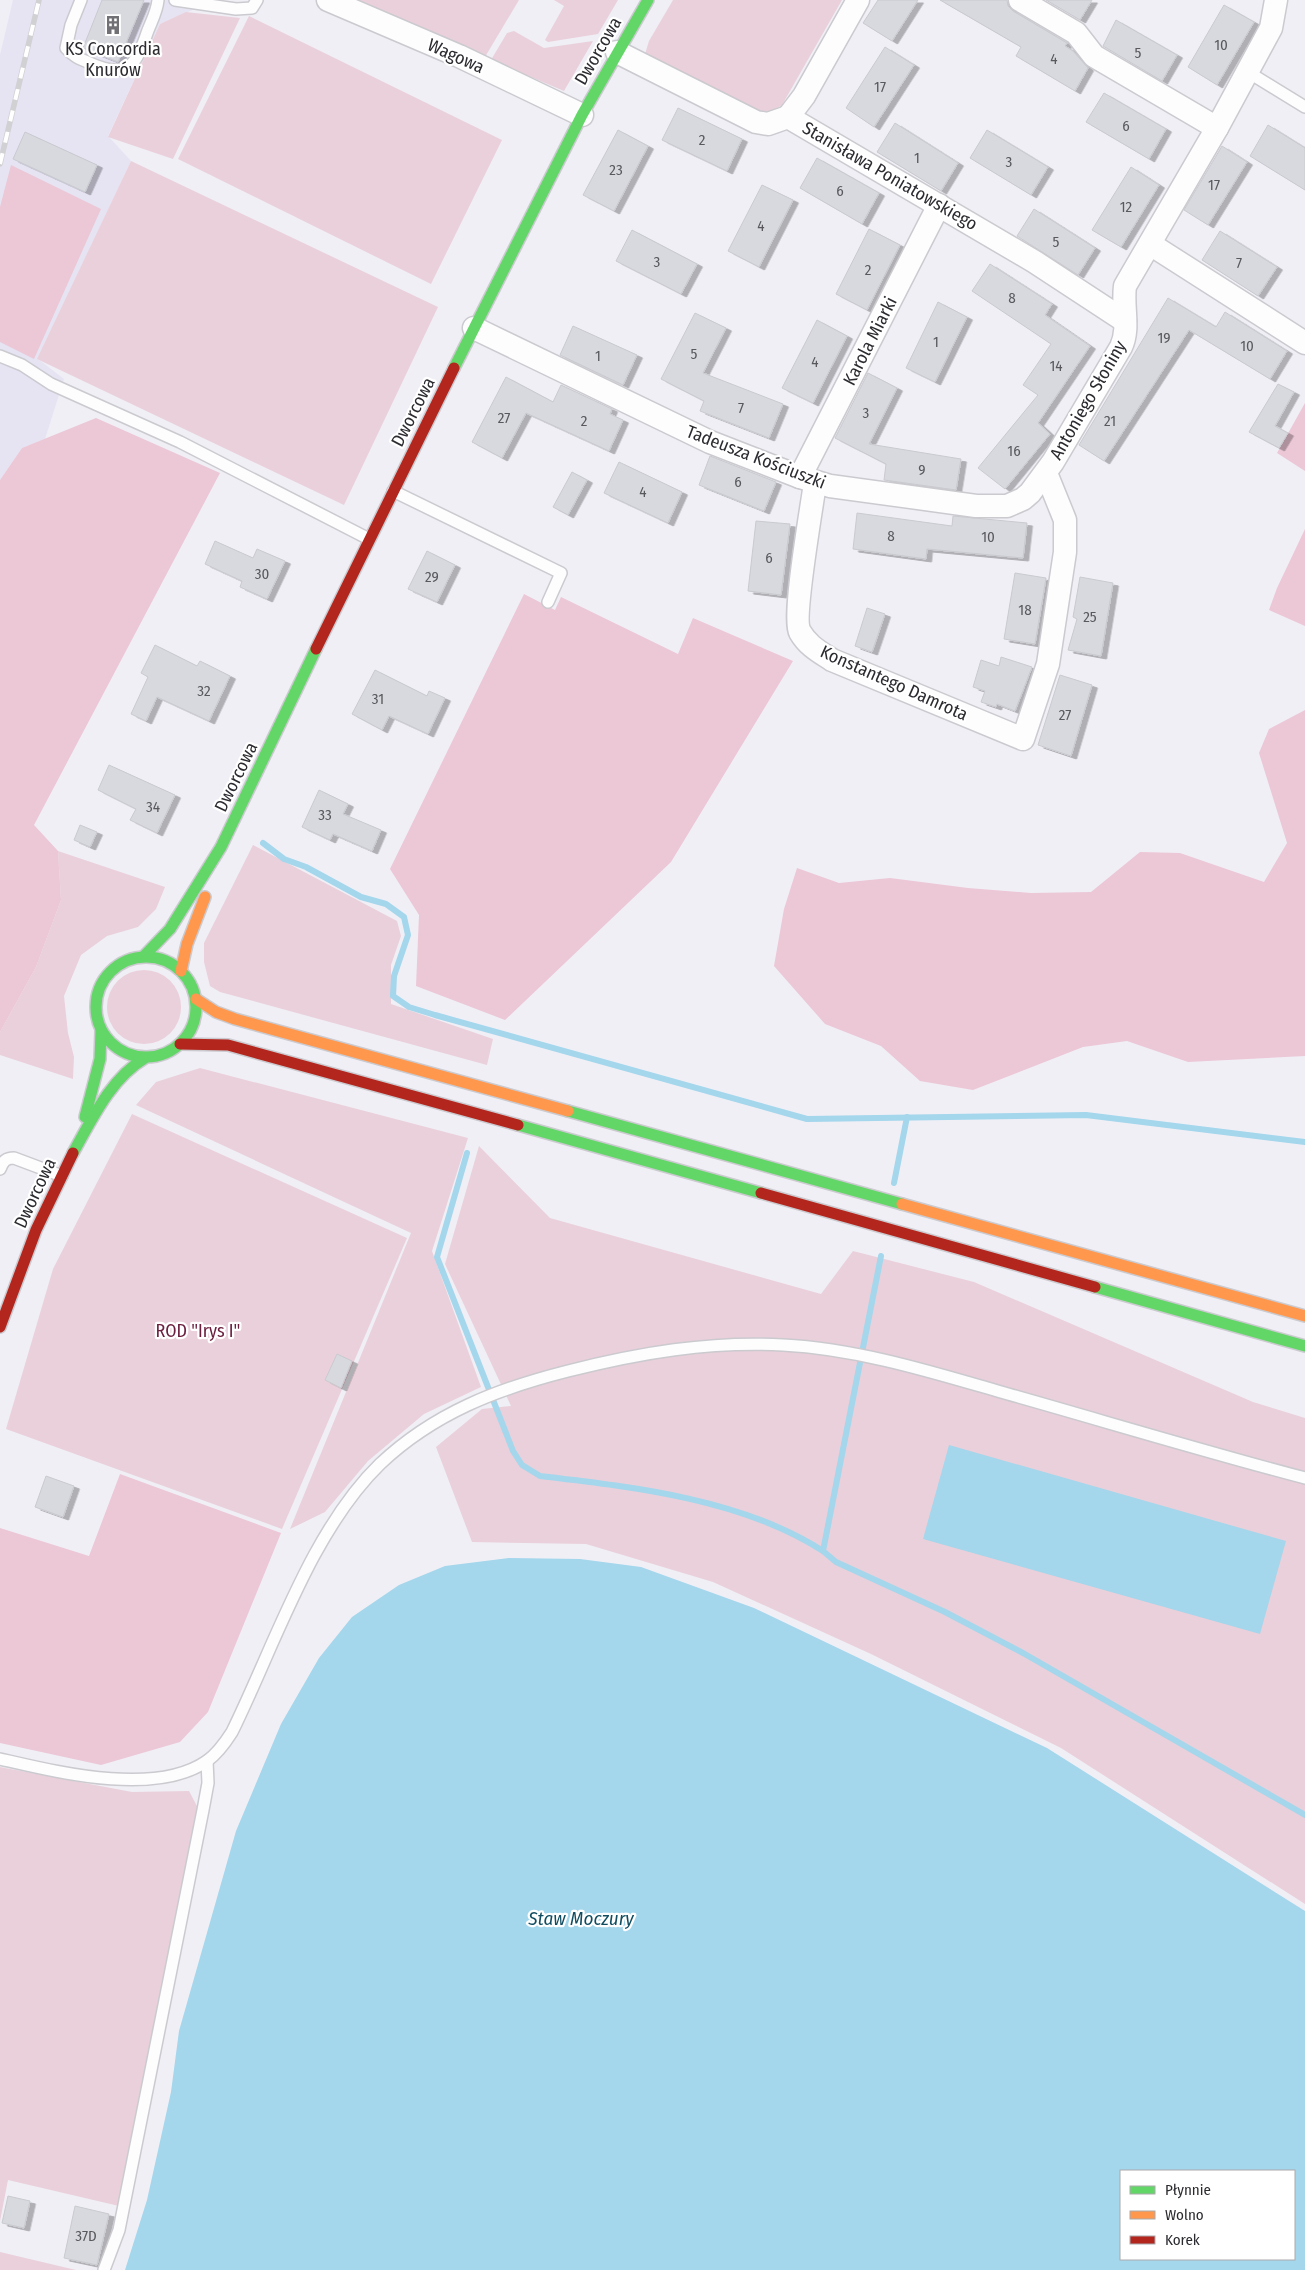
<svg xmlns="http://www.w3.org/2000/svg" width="1305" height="2270" viewBox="0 0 1305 2270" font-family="'Fira Sans Condensed',sans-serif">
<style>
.built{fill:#e6e4f3}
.green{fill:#ead0da}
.forest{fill:#ecc7d6}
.water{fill:#a4d6ec;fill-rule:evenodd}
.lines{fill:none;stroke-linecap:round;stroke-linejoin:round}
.stream{stroke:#a4d6ec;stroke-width:6}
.building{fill:#d7d9de;stroke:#c9cacf;filter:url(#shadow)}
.lane-casing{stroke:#cbcacf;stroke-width:14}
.street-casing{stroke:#cbcacf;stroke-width:25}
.fast-casing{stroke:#cbcacf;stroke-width:14}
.slow-casing{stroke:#cbcacf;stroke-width:14}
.jam-casing{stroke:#cbcacf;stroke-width:14}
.lane{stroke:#fdfdfe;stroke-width:11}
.street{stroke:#fdfdfe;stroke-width:22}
.fast{stroke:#63d668;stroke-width:11}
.slow{stroke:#ff974d;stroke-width:11}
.jam{stroke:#b3261e;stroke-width:11}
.rail-casing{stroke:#d1d0d2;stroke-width:5.5}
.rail{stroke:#fff;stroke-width:4;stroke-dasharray:11;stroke-linecap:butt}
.labels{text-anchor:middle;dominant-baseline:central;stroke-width:4.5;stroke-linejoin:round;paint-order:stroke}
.number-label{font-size:15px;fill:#58585d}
.poi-label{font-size:18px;fill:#2c2b30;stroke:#fff}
.street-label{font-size:18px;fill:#2c2b30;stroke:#fff}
.park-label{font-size:18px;fill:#6c203f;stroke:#fff}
.water-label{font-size:19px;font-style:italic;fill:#114d61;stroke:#fff}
</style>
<defs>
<filter id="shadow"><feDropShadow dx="5.5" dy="3" stdDeviation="0" flood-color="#0004"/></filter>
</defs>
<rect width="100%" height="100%" fill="#f0eff6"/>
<polygon class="built" points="13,0 216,0 160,24 108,136 131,161 38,359 64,379 45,439 22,448 0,480 0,55"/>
<g class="green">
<polygon points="354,0 519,0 485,57"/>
<polygon points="554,0 618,0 598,34 548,42 545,40 564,6"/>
<polygon points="673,0 842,0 782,105 772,111 754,111 645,54 649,41"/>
<polygon points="186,12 240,18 173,159 108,137 160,24"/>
<polygon points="249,16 502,140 431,284 178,159"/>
<polygon points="514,31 544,48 593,41 564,91 491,60 507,33"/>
<polygon points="131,161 438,307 344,505 37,359"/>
<polygon points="253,845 397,921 401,936 391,965 391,1004 493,1039 487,1065 220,992 210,986 204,962 204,943"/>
<polygon points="58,851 165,887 156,909 138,927 107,936 81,955 64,996 68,1033 74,1057 73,1079 0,1055 0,1032 36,967 61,900"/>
<circle cx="144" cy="1007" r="37"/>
<polygon points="200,1068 468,1138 432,1251 481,1387 424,1414 368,1461 325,1512 290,1529 411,1233 136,1105 156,1082"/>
<polygon points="132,1114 407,1238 282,1529 6,1429 53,1269"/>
<polygon points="479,1146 550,1218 821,1294 853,1251 974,1282 1253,1402 1305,1418 1305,1904 1061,1748 871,1654 713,1582 586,1544 472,1542 436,1447 482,1409 511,1406 445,1264"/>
<polygon points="0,1767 132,1792 189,1791 198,1808 119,2206 8,2180 0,2221"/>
<polygon points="0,2252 76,2270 0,2270"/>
</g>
<g class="forest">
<polygon points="11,165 101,209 34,359 0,342 0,207"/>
<polygon points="1305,403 1305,471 1277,453"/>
<polygon points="96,418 220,473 34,825 58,851 61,900 36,967 0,1032 0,480 22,448"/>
<polygon points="1305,529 1305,626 1269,610 1277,588"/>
<polygon points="524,594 555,610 561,597 678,654 693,618 793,661 671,862 505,1020 416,986 419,915 390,869"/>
<polygon points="1305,710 1305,1056 1188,1062 1127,1041 1083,1047 973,1090 920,1081 881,1046 825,1024 774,966 784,909 797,868 839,883 890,878 968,888 1031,893 1091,892 1140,852 1180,853 1264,882 1287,843 1259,753 1269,729"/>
<polygon points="120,1474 281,1533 208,1712 180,1742 101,1765 0,1743 0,1528 89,1556"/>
</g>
<g class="water">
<polygon points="949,1445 1286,1541 1260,1634 923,1539"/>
<path d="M509,1558L580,1559L641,1567L754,1608L1047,1748L1305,1911V2270H125L147,2200L171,2092L179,2031L236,1831L281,1724L319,1658L352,1617L399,1585L445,1566ZM1294,2171V2259H1121V2171Z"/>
</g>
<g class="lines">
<g class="stream">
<polyline points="263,843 284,859 306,867 361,897 386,904 404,917 408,935 394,976 393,996 409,1007 435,1015 807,1119 1086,1115 1305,1142"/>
<path d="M467,1153L437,1257L513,1451L522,1465L540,1476C634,1487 742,1499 823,1551"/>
<polyline points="894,1183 907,1117"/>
<polyline points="881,1256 823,1551 836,1562 945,1612 1023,1653 1305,1815"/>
</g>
</g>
<g class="building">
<polygon points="102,0 144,0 118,62 83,48"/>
<polygon points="878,0 918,0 892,41 863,23"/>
<polygon points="940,0 1007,0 1008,6 1013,11 1067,43 1065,46 1073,51 1088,68 1075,91 1016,56 1021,47"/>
<polygon points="1046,0 1092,0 1080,20"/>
<polygon points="1224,5 1254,22 1217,85 1188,67"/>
<polygon points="1116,20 1177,55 1162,81 1103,46"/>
<polygon points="885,47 914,65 874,127 846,108"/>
<polygon points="1104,93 1166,129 1149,159 1086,122"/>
<polygon points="678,108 742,139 727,171 662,140"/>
<polygon points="895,123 958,163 941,191 877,152"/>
<polygon points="1268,125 1305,148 1305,190 1250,156"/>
<polygon points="618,130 648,146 614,211 583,195"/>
<polygon points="987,130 1048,167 1031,195 970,158"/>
<polygon points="25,132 97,165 85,192 13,159"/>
<polygon points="1222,146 1247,162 1208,225 1184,210"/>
<polygon points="817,158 879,193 862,224 800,188"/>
<polygon points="1131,167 1159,185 1121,247 1092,230"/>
<polygon points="762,185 793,200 759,267 728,251"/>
<polygon points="1034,209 1095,248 1078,275 1017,236"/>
<polygon points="869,229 900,245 867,310 836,294"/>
<polygon points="632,230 697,264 681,294 616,261"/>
<polygon points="1220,231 1277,267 1258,296 1202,260"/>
<polygon points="990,264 1052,304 1045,315 1090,346 1038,423 1050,434 1005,489 978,468 1038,395 1023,385 1051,344 972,291"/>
<polygon points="1168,298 1216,327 1225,312 1287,351 1270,379 1189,330 1104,461 1079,445"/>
<polygon points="938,302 967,317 935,382 906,368"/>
<polygon points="695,313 726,328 703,373 783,404 769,438 700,411 704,401 661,379"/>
<polygon points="817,320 847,336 813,403 782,388"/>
<polygon points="573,326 637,355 623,385 560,355"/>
<polygon points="868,373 897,388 869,444 961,459 956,490 884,480 886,464 835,438"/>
<polygon points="506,377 553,402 561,385 612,409 610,414 623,420 609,451 526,413 502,458 472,442"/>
<polygon points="1278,384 1294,392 1275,426 1288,433 1279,448 1249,432"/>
<polygon points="710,456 776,482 764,511 699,485"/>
<polygon points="619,462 682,492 668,523 604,493"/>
<polygon points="572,472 587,480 568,515 553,507"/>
<polygon points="857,513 952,526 953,516 1027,523 1023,558 927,549 926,559 853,549"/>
<polygon points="756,521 790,524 781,595 748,591"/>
<polygon points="215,541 253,558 257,549 285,561 267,599 240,587 242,581 205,564"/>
<polygon points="427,551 455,565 437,602 408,589"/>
<polygon points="1015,573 1046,578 1035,644 1004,639"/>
<polygon points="1080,577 1113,583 1101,656 1068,650 1077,619 1073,617"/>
<polygon points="867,608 885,614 872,652 855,646"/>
<polygon points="155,645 197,666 200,661 230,676 209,721 157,697 146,721 131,714 148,677 141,673"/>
<polygon points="1001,657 1032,667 1015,711 997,704 996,707 981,702 985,691 973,687 981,660 999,666"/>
<polygon points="375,670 427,696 429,691 445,698 428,734 389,716 382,730 352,714"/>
<polygon points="1060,675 1092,685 1071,756 1038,745"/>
<polygon points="109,765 175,795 157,833 130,820 136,809 98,790"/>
<polygon points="319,790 348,804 343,814 381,830 372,851 333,834 330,840 302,827"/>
<polygon points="80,825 97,832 90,847 74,840"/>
<polygon points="337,1354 352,1361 341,1388 325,1380"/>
<polygon points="46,1476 74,1486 63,1517 35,1507"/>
<polygon points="8,2196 30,2201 24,2228 2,2223"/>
<polygon points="75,2206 109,2214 97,2265 64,2258"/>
</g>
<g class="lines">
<g class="lane-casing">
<g id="lane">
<path d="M81,0L71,25L66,48C75,58 81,59 92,64C127,79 136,66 147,33C151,22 157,12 158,0"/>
<polyline points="175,0 236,9 252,8 257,0"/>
<polyline points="1248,72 1305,107"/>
<polyline points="0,356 22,365 51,384 180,442 369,539"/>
<polyline points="393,491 561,573 548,602"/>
<path d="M0,1169C3,1161 6,1158 14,1158L62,1176"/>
<path d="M0,1759C57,1772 155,1797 207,1761C217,1754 225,1743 232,1732C274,1647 311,1531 380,1464C434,1413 497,1389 568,1371C639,1353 709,1341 783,1345C860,1349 935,1373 1008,1394C1107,1422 1206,1452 1305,1478"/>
<polyline points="104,2270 119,2230 203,1810 208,1783 207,1761"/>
</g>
</g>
<g class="street-casing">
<g id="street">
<polyline points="328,0 459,56 582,115"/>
<polyline points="1020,0 1076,33 1094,56 1217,128"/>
<polyline points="617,52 756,122 768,124 788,117 1035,262 1125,321"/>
<polyline points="788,117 804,96 858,0"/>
<polyline points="1150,244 1305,343"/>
<path d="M474,328L710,442L800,477L830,486L976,506H1007L1023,499L1030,493L1053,462L1121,347C1130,328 1122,307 1125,286L1217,128L1271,28L1276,0"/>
<polyline points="800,477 939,205"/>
<path d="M815,483C812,506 792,618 800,632C808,646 820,652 832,660L1023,739L1048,664L1065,552V520L1046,473"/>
</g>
</g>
<g class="fast-casing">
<g id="fast">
<polyline points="454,368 582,115 648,0"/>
<polyline points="144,956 170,929 221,847 316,649"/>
<circle cx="146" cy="1007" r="50"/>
<polyline points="568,1111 902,1204"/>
<polyline points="85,1117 100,1059 101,1030"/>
<polyline points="518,1125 761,1193"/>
<path d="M73,1153C92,1119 111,1078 145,1058"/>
<polyline points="1095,1287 1305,1346"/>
</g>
</g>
<g class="slow-casing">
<g id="slow">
<polyline points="181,971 187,944 205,897"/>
<polyline points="196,999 216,1012 235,1019 568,1111"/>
<polyline points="902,1204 1305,1316"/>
</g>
</g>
<g class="jam-casing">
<g id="jam">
<polyline points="316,649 454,368"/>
<polyline points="180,1044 228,1045 518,1125"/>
<polyline points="761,1193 1095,1287"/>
<polyline points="0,1327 36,1230 73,1153"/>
</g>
</g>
<use href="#lane" class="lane"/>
<use href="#street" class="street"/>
<use href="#fast" class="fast"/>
<use href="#slow" class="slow"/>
<use href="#jam" class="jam"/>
<g class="rail-casing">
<polyline id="rail" points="0,164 39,0"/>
</g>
<use href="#rail" class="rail"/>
</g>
<defs>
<g id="building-bare" transform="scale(1.5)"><path d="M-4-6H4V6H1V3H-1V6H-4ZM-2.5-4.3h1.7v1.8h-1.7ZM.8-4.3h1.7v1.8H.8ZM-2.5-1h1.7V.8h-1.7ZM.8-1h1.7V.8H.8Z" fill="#717075" stroke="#fff" stroke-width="2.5" paint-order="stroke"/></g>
</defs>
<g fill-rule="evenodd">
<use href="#building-bare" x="113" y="25"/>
</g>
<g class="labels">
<g class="number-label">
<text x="1221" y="45">10</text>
<text x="1138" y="53">5</text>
<text x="1054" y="59">4</text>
<text x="880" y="87">17</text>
<text x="1126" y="126">6</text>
<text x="702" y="140">2</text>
<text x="917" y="158">1</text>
<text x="1009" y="162">3</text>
<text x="616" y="170">23</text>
<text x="1214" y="185">17</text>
<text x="840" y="191">6</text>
<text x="1126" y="207">12</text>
<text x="761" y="226">4</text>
<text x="1056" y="242">5</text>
<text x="657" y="262">3</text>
<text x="1239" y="263">7</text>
<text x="868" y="270">2</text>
<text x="1012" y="298">8</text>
<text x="1164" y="338">19</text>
<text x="936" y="342">1</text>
<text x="1247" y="346">10</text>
<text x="694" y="354">5</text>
<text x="598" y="356">1</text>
<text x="815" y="362">4</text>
<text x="1056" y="366">14</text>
<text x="741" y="408">7</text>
<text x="866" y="413">3</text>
<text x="504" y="418">27</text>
<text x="584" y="421">2</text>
<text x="1110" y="421">21</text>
<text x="1014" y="451">16</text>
<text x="922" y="470">9</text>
<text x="738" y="482">6</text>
<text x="643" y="492">4</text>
<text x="891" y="536">8</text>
<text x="988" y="537">10</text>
<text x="769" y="558">6</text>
<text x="262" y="574">30</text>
<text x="432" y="577">29</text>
<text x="1025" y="610">18</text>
<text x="1090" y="617">25</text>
<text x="204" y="691">32</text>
<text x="378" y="699">31</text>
<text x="1065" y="715">27</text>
<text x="153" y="807">34</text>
<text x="325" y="815">33</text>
<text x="86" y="2236">37D</text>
</g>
<g class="poi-label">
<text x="113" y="49">KS Concordia<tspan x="113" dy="21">Knurów</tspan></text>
</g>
<g class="street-label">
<text transform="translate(598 51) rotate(-60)">Dworcowa</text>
<text transform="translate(456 56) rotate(24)">Wagowa</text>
<text transform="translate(890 176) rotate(30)">Stanisława Poniatowskiego</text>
<text transform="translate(870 341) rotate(-63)">Karola Miarki</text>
<text transform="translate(1088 400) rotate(-60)">Antoniego Słoniny</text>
<text transform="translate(413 412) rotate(-63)">Dworcowa</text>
<text transform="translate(756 457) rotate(21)">Tadeusza Kościuszki</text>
<text transform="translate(894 683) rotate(24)">Konstantego Damrota</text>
<text transform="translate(236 777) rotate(-64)">Dworcowa</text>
<text transform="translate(35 1193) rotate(-65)">Dworcowa</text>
</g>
<g class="park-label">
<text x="198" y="1331">ROD "Irys I"</text>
</g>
<g class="water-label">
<text x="581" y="1918">Staw Moczury</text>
</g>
</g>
<rect x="1120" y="2170" width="175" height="90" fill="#ffffff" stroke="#abaaac"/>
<rect x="1130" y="2186" width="25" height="8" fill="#63d668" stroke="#abaaac"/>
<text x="1165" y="2195" font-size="15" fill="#2c2b30">Płynnie</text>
<rect x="1130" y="2211" width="25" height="8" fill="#ff974d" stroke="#abaaac"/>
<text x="1165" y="2220" font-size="15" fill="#2c2b30">Wolno</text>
<rect x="1130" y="2236" width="25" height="8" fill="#b3261e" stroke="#abaaac"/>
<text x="1165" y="2245" font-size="15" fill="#2c2b30">Korek</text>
</svg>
